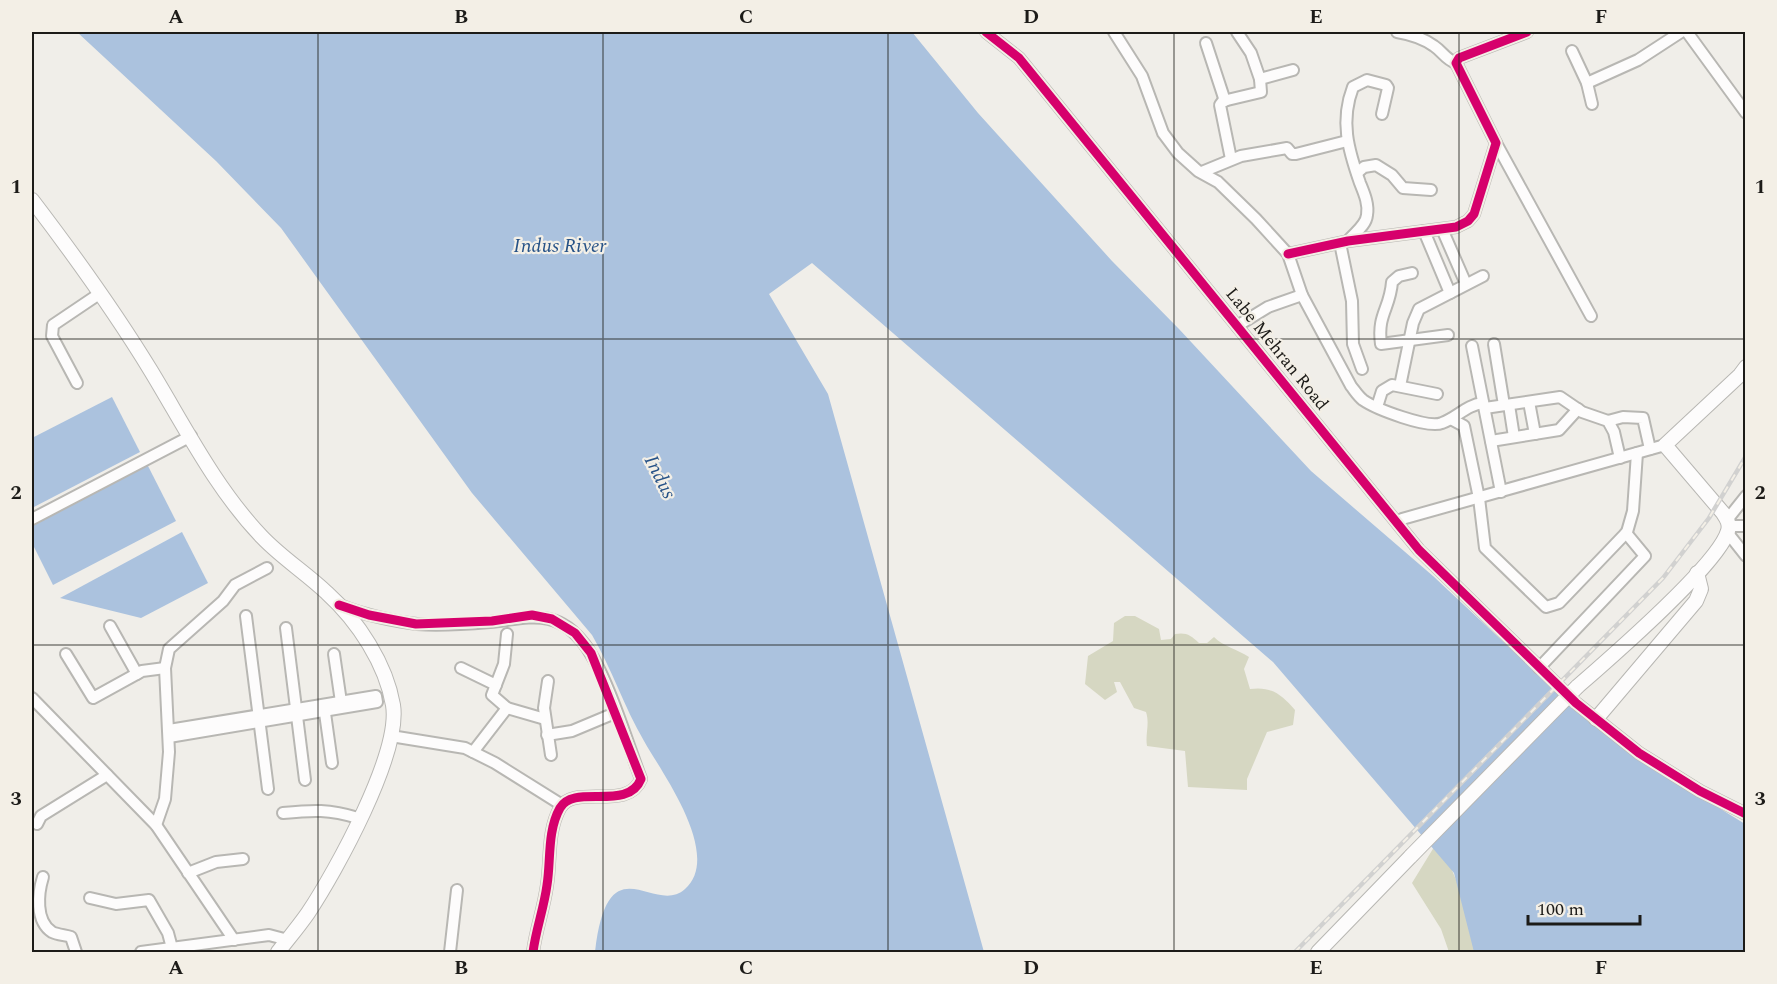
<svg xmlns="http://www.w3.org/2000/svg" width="1777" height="984" viewBox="0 0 1777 984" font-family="Spectral,serif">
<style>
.green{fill:#d6d7c2}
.water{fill:#abc2de}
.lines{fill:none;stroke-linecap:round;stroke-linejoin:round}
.minor-casing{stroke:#b8b7b3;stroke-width:14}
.major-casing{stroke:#b8b7b3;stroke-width:16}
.minor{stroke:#fdfcfc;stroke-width:10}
.major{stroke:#fdfcfc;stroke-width:14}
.rail-casing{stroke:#d1d1d0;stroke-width:4.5}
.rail{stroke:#f3efe6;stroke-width:2;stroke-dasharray:7;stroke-linecap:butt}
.major-bridge-casing{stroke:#b8b7b3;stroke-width:16;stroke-linecap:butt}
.major-bridge{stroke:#fdfcfc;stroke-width:14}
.cycleway-casing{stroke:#f3efe6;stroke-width:13}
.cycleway{stroke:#d6006c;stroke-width:9}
.grid{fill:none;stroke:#1c1b18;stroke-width:1.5;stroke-opacity:0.55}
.labels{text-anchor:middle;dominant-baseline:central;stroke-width:4.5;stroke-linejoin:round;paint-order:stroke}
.street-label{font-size:18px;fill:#1c1b18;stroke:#f3efe6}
.water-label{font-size:20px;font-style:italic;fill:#265287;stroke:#f3efe6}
.neatline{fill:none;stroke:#1c1b18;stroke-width:2}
.grid-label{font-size:20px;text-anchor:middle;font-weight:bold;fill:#1c1b18}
</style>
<rect width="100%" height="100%" fill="#f0eee9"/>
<g class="green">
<path d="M1125,616H1135L1159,629L1161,640L1171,639L1175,634C1186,632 1191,635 1199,643H1207L1214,637C1224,647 1237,649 1249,657L1244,669L1250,689C1272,686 1282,695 1295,710L1293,725L1267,732L1247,779V790L1188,787L1185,751L1147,746C1145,734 1150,724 1146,712L1134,708L1120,682H1114L1117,692L1105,700L1085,684L1088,656L1113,641L1114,623Z"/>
<polygon points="1439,839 1486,952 1449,952 1441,929 1412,883"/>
</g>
<g class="water">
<path d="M77,32H912L978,113L1112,261L1179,329L1311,471L1433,576L1585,718L1648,764L1745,824V952H1474L1454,873L1273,662L812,263L769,294L828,394L984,952H595C608,840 654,917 685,889C723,855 662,773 644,741C624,707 612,669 592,635L472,493L281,228L216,161Z"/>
<polygon points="112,397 140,452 32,508 32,438"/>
<polygon points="147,464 176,521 53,585 32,543 32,525"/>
<polygon points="182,532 208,583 141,618 60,598"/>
</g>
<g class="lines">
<g class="minor-casing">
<g id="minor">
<polyline points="986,32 1019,58 1419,550 1576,703 1639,753 1700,791 1746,814"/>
<path d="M1114,32L1142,76L1163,133L1178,153L1198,171L1218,182L1256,219L1288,254L1302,295L1351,386C1355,391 1358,396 1363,400C1376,409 1428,429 1442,423C1458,417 1466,405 1483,403"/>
<polyline points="1237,32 1251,53 1260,79 1293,70"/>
<path d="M1397,32C1409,34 1423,38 1434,46C1443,52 1445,59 1456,63"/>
<polyline points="1687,32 1746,113"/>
<polyline points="1206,43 1225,101"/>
<polyline points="1572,51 1587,83 1592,104"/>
<polyline points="1587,83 1638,60 1681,32"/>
<polyline points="1496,143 1591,316"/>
<polyline points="1231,159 1220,105 1223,101 1261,92 1260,79"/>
<polyline points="1202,172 1241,156 1287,148 1292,154 1296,154 1347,141"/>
<polyline points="1357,173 1364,167 1376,165 1392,175 1403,188 1431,190"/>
<polyline points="1442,229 1466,284"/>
<polyline points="1424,231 1450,293"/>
<path d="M1348,241C1354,233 1366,226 1367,215C1369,204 1364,193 1360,183C1348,149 1340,121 1353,87L1367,80L1386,85L1388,88L1382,114"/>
<polyline points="1340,243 1352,301 1353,344 1362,369"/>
<polyline points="1288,254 1348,241 1456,227 1468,221 1474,214 1496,143 1456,63 1459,58 1527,32"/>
<path d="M1412,273L1399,276L1392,282C1390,309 1377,314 1381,344L1448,335"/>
<polyline points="1237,326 1268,307 1302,295"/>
<polyline points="1494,344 1504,405"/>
<polyline points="1472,346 1501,492"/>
<polyline points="77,383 52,336 53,325 99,294"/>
<polyline points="1400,386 1413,323 1419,309 1483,276"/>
<polyline points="1529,402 1535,434"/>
<polyline points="1509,405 1514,437"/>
<polyline points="1377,407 1382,391 1392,385 1437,394"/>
<polyline points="1485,408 1560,397 1582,412 1608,421 1614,432 1620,458"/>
<polyline points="1451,419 1464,426 1479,498 1485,548 1546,607 1559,603 1627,532 1633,511 1637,453"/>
<polyline points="1608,421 1623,417 1643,418 1650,449"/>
<polyline points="1491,441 1559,430 1578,409"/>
<polyline points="32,519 191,436"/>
<polyline points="1402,519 1665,445"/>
<polyline points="1727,520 1746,496"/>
<polyline points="1728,526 1746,526"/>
<polyline points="1727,532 1746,556"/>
<path d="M342,606C361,614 397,622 417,624C441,626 466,624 490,622C529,618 557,607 585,645C607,675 627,742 641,779C628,812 574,783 560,808C547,831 551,861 547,885C544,908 536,929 533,952"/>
<polyline points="246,616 268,789"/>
<polyline points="110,626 137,674"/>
<polyline points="286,628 305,780"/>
<polyline points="507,634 504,664 492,695 507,708 545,719"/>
<polyline points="66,654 93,698 142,671 165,668"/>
<polyline points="334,654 341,702"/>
<polyline points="461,668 496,685"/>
<polyline points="1539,668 1645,556 1626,533"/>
<polyline points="548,681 544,708 551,755"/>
<polyline points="32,698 156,825 234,940"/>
<polyline points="324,706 332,763"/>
<polyline points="547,735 572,731 615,713"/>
<polyline points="391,736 465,748 495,763 562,805"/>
<polyline points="169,737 377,702 376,696 169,730"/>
<polyline points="473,752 507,708"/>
<path d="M283,813C313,810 329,809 358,818"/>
<polyline points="37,824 41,816 107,775"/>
<polyline points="156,825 165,799 169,752 165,668 169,649 223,601 235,585 267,568"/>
<polyline points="188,873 216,862 243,859"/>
<path d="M43,877C38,893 35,921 52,932C58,935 66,935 71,937L76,952"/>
<polyline points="90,898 116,904 149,900 168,933 172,948"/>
<polyline points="141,952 269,935 288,940"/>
<polyline points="450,952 457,890"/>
</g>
</g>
<g class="major-casing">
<g id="major">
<path d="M32,200C74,255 115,312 151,371C185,427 216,489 262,537C282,558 306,573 327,593C358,621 386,664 393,705C401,753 336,871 308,913C299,926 288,939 278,952"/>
<path d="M1577,687C1608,660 1718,565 1728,531C1730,524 1727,519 1723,513L1665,445L1740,375L1746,367"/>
<polyline points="1596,719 1696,601 1701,589 1697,573"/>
<polyline points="1318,952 1411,856"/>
</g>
</g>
<use href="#minor" class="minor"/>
<use href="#major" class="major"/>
<g class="rail-casing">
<polyline id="rail" points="1295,952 1663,578 1709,518 1746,456"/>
</g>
<use href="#rail" class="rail"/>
<g class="major-bridge-casing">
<polyline id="major-bridge" points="1411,856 1577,687"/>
</g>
<use href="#major-bridge" class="major-bridge"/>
<g class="cycleway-casing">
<g id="cycleway">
<polyline points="986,32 1019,58 1419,550 1576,703 1639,753 1700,791 1746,814"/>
<polyline points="1288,254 1348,241 1456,227 1468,221 1474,214 1496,143 1456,63 1459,58 1527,32"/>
<path d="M339,605L369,615L416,624L492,621L532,615L552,619L575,633L591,653L641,779C628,812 574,783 560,808C547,831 551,861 547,885C544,908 536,929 533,952"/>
</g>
</g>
<use href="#cycleway" class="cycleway"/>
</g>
<path class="grid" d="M318,32V952M603,32V952M888,32V952M1174,32V952M1459,32V952M32,339H1746M32,645H1746"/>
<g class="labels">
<g class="street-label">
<text transform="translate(1277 349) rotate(51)">Labe Mehran Road</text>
</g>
<g class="water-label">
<text x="560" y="246">Indus River</text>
<text transform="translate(660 477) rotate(63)">Indus</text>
</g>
</g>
<rect width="1777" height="984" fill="none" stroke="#f3efe6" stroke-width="66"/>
<path d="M1528 915v9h112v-9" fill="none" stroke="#1c1b18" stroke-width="3"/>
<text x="1537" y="915" font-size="18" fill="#1c1b18" stroke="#f3efe6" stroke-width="4.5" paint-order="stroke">100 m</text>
<rect x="33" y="33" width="1711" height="918" class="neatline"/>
<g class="grid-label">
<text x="176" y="23">A</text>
<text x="461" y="23">B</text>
<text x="746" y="23">C</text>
<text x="1031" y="23">D</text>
<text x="1316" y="23">E</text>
<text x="1601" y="23">F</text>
<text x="16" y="193">1</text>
<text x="1760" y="193">1</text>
<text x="16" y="499">2</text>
<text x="1760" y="499">2</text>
<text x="16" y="805">3</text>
<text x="1760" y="805">3</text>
<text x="176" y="974">A</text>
<text x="461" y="974">B</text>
<text x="746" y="974">C</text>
<text x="1031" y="974">D</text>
<text x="1316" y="974">E</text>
<text x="1601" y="974">F</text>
</g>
</svg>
